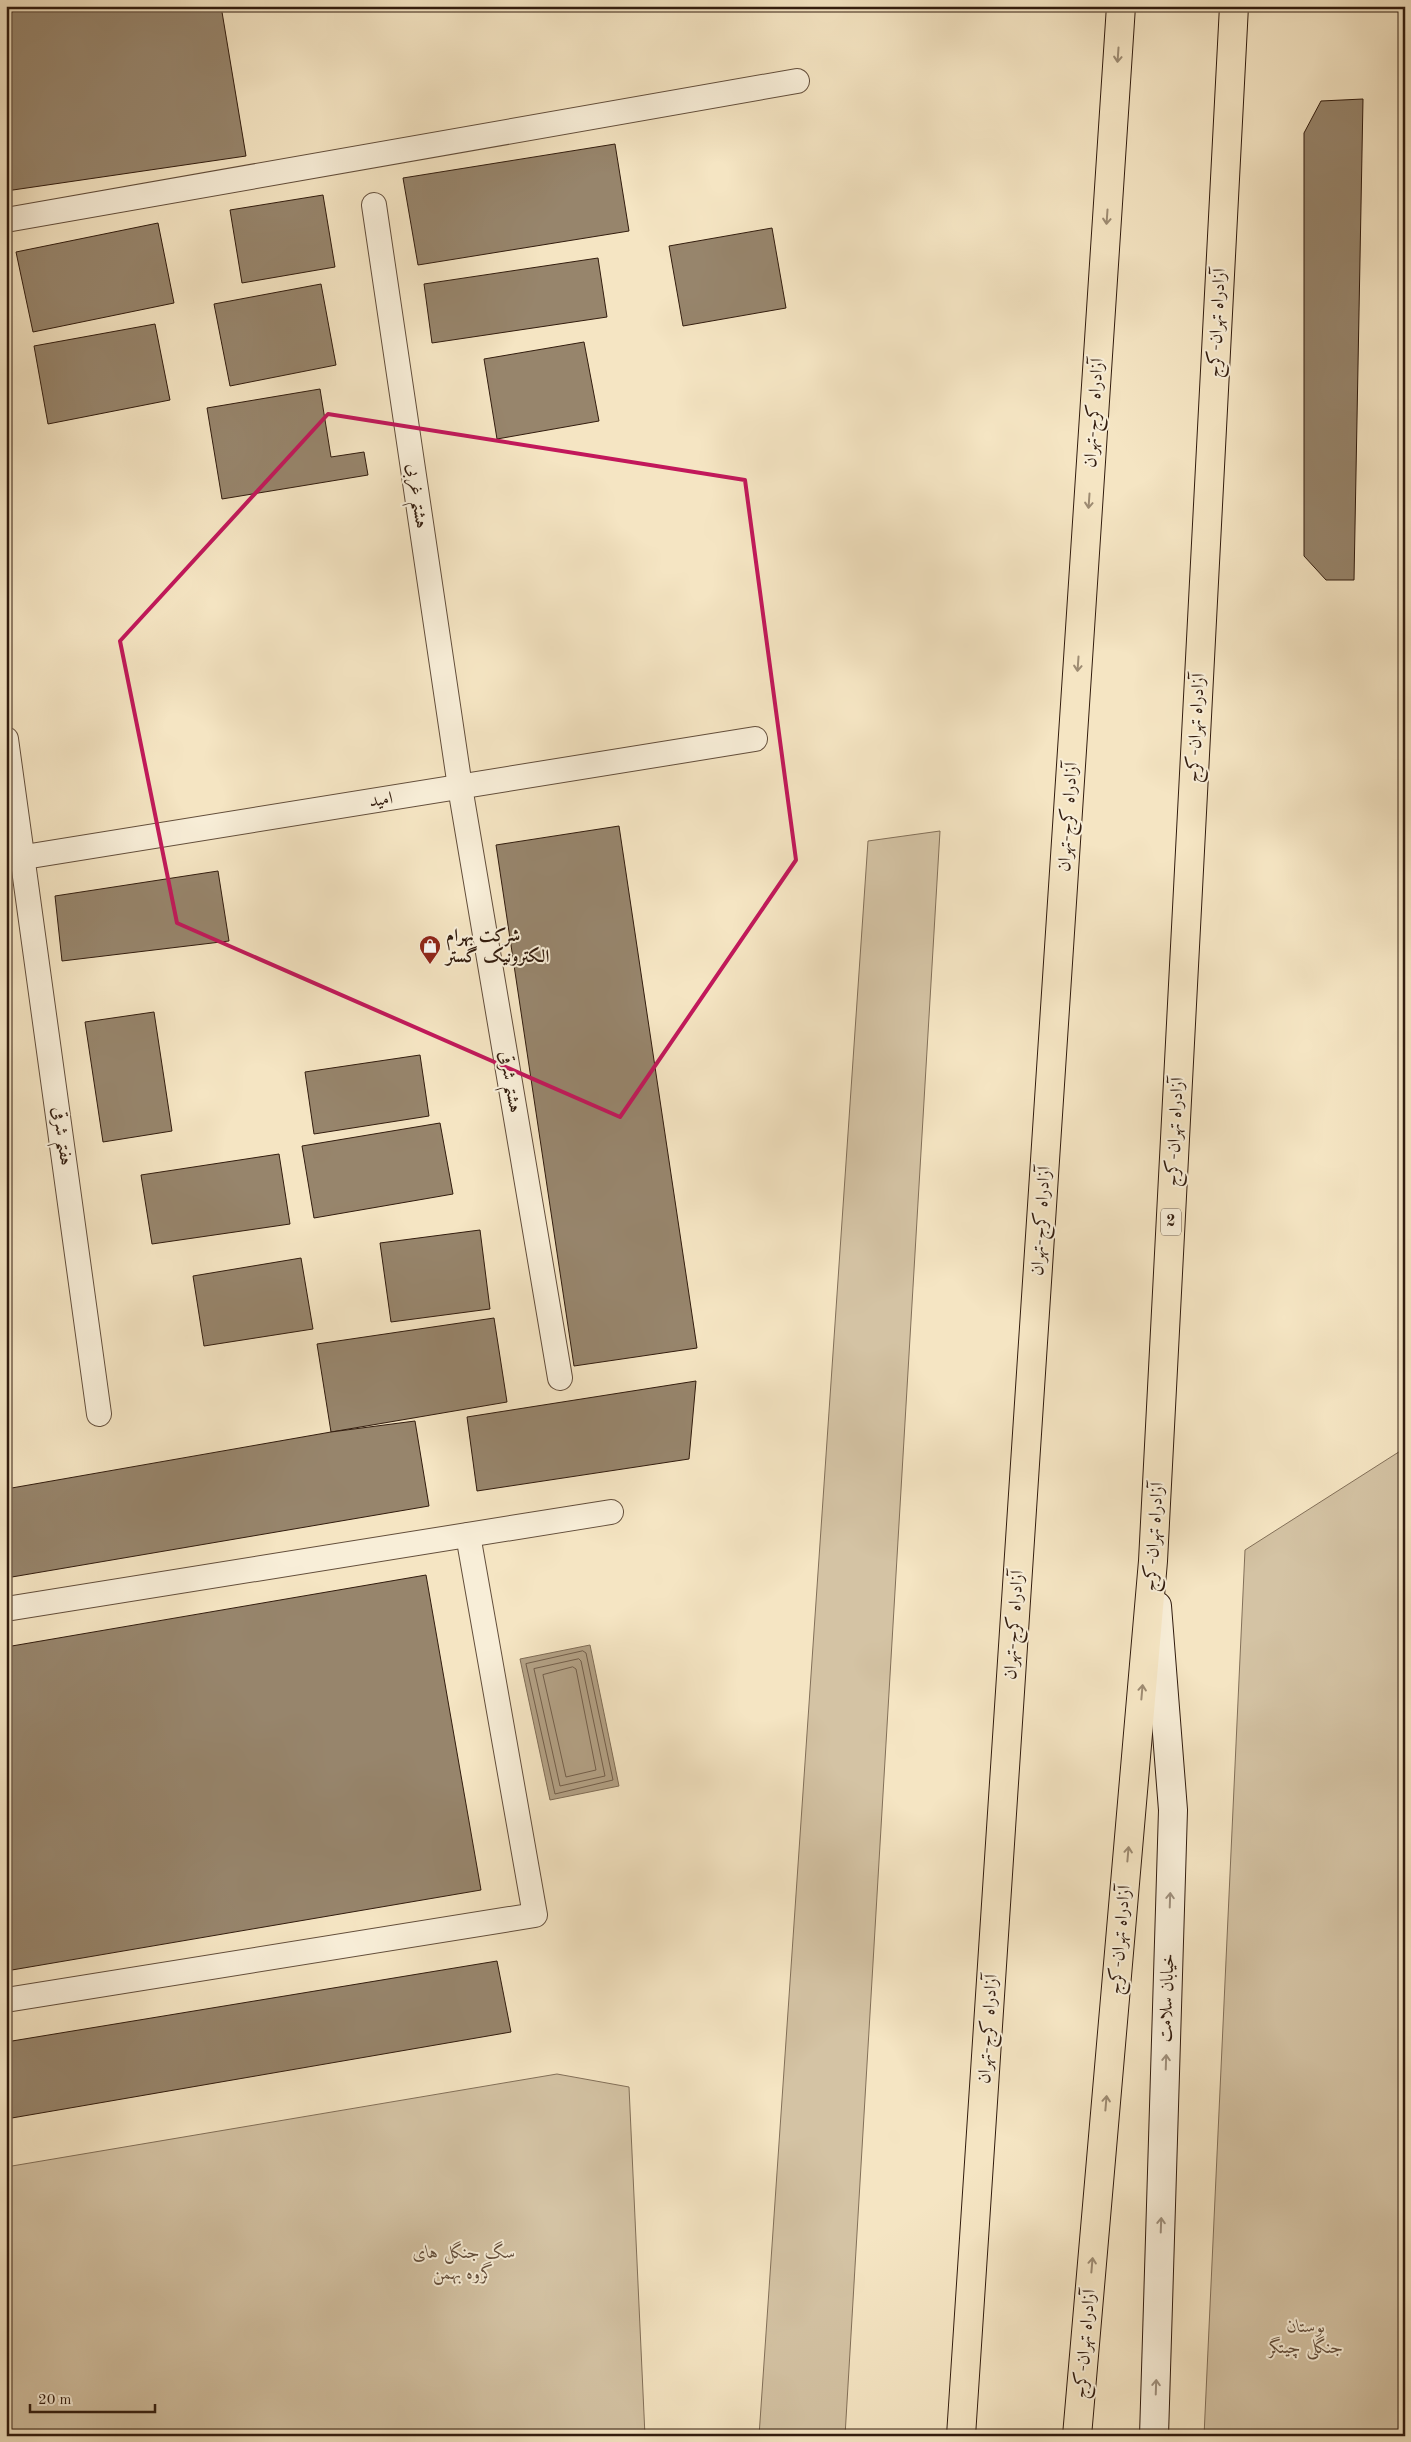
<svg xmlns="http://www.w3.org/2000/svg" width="1411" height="2442" viewBox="0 0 1411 2442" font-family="'Old Standard TT',Amiri,serif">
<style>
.green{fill:#d4c3a4;stroke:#837059}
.water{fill:#b3a185;stroke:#7f6c55}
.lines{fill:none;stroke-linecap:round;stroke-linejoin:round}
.shore{stroke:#725e4a;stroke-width:1}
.building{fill:#97856c;stroke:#321c0e}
.service-casing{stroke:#634e3b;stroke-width:26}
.secondary-casing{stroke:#321c0e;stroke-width:30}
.motorway-casing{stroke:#321c0e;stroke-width:30}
.service{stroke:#f8eed8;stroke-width:24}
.secondary{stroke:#f8eed8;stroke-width:28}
.motorway{stroke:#f5e5c3;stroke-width:28}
.oneway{stroke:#9d8b72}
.oneway2{stroke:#9f907d}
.marked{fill:none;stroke:#c2185b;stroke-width:4;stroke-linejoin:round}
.labels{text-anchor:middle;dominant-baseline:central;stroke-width:4;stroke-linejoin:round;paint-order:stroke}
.shield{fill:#f8eed8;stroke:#6d5b4b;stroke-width:1}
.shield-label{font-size:16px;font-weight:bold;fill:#321c0e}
.street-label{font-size:18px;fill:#321c0e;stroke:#f8eed8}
.poi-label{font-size:18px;font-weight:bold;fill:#321c0e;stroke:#f8eed8;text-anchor:start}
.park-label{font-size:18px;font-style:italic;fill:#634e3b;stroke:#f8eed8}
</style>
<rect width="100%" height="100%" fill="#f5e5c3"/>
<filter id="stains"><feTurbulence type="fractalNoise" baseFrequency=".004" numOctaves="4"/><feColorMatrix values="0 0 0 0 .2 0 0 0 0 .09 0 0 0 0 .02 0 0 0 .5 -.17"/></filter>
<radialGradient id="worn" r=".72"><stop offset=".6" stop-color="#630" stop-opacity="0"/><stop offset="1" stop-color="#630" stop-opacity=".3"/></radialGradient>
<g class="green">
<polygon points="940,831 845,2436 759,2436 868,841"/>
<polygon points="1405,1448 1405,2436 1204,2436 1245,1550"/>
<polygon points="557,2074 629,2087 645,2436 6,2436 6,2167"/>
</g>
<polygon class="water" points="590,1645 619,1786 550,1800 520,1659"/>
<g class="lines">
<g class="shore">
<polygon points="583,1651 586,1653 613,1780 555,1794 526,1664"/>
<polygon points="579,1659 581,1661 605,1776 560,1786 534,1669"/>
<polygon points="573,1667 576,1669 596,1770 566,1777 543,1675"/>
</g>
</g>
<g class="building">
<polygon points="6,6 221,6 246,156 6,191"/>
<polygon points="1363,99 1354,580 1326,580 1304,556 1304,133 1321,101"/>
<polygon points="615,144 629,231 418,265 403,178"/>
<polygon points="323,195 335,267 242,283 230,210"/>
<polygon points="158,223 174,303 33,332 16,252"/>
<polygon points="772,228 786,308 683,326 669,246"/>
<polygon points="598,258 607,317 432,343 424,284"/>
<polygon points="321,284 336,365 230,386 214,304"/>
<polygon points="155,324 170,400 48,424 34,346"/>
<polygon points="584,342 599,421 497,439 484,359"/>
<polygon points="320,389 331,457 364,452 368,475 222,499 207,408"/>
<polygon points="619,826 697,1348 574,1366 496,845"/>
<polygon points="218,871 229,941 62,961 55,896"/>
<polygon points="154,1012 172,1131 103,1142 85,1022"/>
<polygon points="420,1055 429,1116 314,1134 305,1072"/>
<polygon points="440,1123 453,1194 314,1218 302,1146"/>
<polygon points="279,1154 290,1224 152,1244 141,1175"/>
<polygon points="480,1230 490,1309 391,1322 380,1243"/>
<polygon points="301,1258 313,1329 204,1346 193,1276"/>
<polygon points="494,1318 507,1402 331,1432 317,1344"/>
<polygon points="696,1381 689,1459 477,1491 467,1417"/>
<polygon points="415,1421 429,1506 6,1578 6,1489 331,1432"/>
<polygon points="426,1575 481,1890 6,1971 6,1647"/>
<polygon points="497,1961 511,2032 6,2119 6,2042"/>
</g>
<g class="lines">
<g class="service-casing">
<g id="service">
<polyline points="374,205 460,787 560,1378"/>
<polyline points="6,220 797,81"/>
<polyline points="6,739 99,1414"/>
<polyline points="6,860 755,739"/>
<polyline points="6,1609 611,1512"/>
<polyline points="6,2000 535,1915 468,1535"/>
</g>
</g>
<g class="secondary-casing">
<polyline id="secondary" points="1154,2436 1173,1810 1157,1606"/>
</g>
<g class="motorway-casing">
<g id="motorway">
<polyline points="961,2436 1121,6"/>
<polyline points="1077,2436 1153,1561 1234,6"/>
</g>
</g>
<use href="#service" class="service"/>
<use href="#secondary" class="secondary"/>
<use href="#motorway" class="motorway"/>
</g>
<defs><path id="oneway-shaft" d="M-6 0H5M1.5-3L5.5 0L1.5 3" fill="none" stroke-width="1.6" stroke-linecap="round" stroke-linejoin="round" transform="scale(1.25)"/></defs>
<g class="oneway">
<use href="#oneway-shaft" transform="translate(1118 55) rotate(94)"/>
<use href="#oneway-shaft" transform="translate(1107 217) rotate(94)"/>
<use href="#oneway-shaft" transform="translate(1089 501) rotate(94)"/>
<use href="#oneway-shaft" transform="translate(1078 664) rotate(94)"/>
<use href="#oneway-shaft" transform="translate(1142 1692) rotate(-85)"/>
<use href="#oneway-shaft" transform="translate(1128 1854) rotate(-85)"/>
<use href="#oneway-shaft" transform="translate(1106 2103) rotate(-85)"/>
<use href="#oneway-shaft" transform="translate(1092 2265) rotate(-85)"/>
</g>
<g class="oneway2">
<use href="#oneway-shaft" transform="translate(1170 1900) rotate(-88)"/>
<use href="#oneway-shaft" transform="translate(1166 2062) rotate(-88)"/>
<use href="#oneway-shaft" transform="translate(1161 2225) rotate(-88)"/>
<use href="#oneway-shaft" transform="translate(1156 2387) rotate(-88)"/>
</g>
<path class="marked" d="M328,414L745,480L796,860L620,1117L177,923L120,641Z"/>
<defs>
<g id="shop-pin" transform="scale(1.125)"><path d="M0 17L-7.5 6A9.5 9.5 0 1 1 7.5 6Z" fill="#8f2418" stroke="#f8eed8"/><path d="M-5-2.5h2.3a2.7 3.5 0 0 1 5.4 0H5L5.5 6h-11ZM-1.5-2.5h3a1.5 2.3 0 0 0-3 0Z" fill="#fff"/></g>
</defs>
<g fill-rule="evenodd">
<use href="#shop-pin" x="430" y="946"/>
</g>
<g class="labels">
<rect class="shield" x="1161" y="1208.5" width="20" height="27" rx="4"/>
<g class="shield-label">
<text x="1171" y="1222">2</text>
</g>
<g class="street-label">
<text transform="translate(1217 323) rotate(-87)">آزادراه تهران-کرج</text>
<text transform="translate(1094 413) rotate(-86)">آزادراه کرج-تهران</text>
<text transform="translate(417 496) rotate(82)">هشتم غربی</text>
<text transform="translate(1196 728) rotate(-87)">آزادراه تهران-کرج</text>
<text transform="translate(381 800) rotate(-9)">امید</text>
<text transform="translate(1068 817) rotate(-86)">آزادراه کرج-تهران</text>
<text transform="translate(510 1082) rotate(80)">هشتم شرقی</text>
<text transform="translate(1175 1132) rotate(-87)">آزادراه تهران-کرج</text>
<text transform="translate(62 1136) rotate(82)">هفتم شرقی</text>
<text transform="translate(1041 1221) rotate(-86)">آزادراه کرج-تهران</text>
<text transform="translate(1154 1537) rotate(-86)">آزادراه تهران-کرج</text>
<text transform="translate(1014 1625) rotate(-86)">آزادراه کرج-تهران</text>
<text transform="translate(1120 1940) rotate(-85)">آزادراه تهران-کرج</text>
<text transform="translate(1167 1998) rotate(-88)">خیابان سلامت</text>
<text transform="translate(988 2029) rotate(-86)">آزادراه کرج-تهران</text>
<text transform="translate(1085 2344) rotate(-85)">آزادراه تهران-کرج</text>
</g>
<g class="poi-label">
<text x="446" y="936">شرکت بهرام<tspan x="446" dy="21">الکترونیک گستر</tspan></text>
</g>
<g class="park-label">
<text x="464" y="2253">سگ جنگل های<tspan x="464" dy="21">گروه بهمن</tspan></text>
<text x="1306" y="2327">بوستان<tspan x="1306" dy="21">جنگلی چیتگر</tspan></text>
</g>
</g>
<rect width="1411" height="2442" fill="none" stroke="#f5e5c3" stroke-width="25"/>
<rect x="8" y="8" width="1396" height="2427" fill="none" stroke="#321c0e" stroke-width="2.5"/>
<rect x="12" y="12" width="1386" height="2417" fill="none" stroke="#321c0e"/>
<path d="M30 2404v8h125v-8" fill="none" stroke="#321c0e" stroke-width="2.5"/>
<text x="38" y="2404" font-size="15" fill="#321c0e" stroke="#f8eed8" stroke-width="4" paint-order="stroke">20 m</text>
<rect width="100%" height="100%" filter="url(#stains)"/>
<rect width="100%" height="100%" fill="url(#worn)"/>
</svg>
